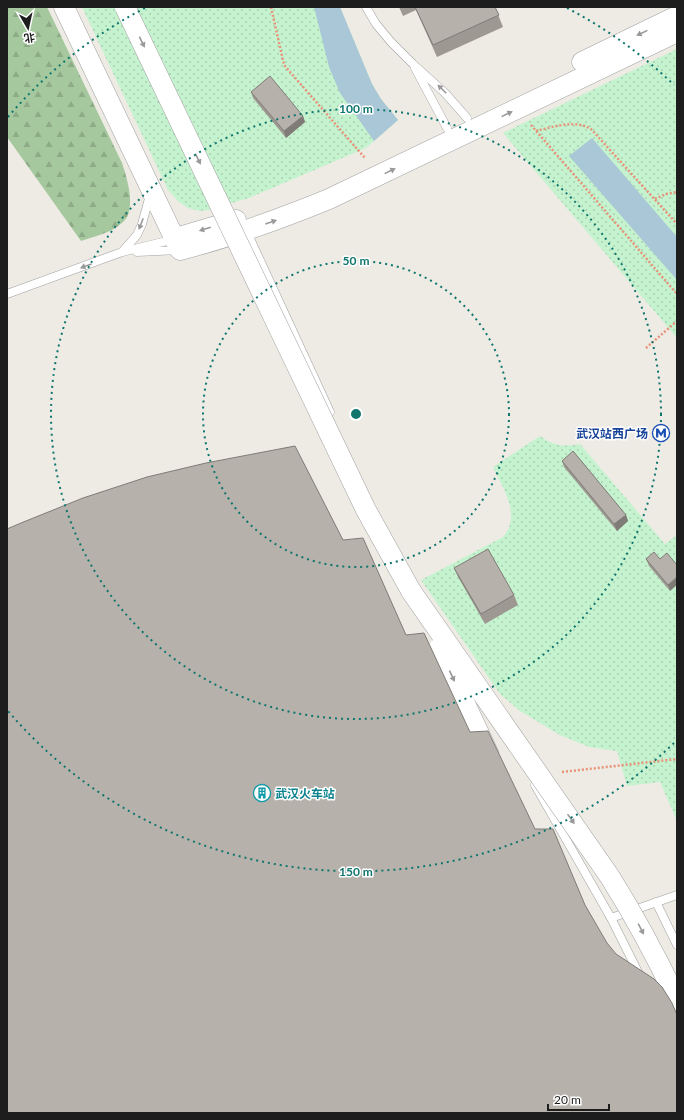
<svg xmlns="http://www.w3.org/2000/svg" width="684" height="1120" viewBox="0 0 684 1120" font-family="Lato,'Noto Sans SC',sans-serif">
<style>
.forest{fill:url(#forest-firs)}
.park{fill:url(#park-dots)}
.water{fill:#a9c7d6}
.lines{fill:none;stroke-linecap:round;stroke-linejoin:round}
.service-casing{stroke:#a1a1a1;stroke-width:9}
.tertiary-casing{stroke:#a1a1a1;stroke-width:21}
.path{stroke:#e99279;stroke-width:2.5;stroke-dasharray:2 2;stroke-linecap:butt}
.service{stroke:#fff;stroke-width:8}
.tertiary{stroke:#fff;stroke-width:20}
.tertiary-bridge-casing{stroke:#a1a1a1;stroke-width:21;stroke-linecap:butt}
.tertiary-bridge{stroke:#fff;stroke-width:20}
.wall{fill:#9d9892}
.shaded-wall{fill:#7f7c77}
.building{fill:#b6b1aa;stroke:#7f7c77}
.oneway{fill:#999}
.ring{fill:none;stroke:#0f766e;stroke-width:2;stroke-dasharray:2 4}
.labels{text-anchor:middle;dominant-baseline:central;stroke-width:3;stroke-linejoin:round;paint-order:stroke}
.transit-label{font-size:12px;font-weight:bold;fill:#164399;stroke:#fff;text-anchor:end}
.culture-label{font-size:12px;font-weight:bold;fill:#0d838f;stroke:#fff;text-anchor:start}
.centre{fill:#0f766e;stroke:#fff;stroke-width:2}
.ring-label{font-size:12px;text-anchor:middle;font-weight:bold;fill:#0f766e;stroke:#fff;stroke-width:3;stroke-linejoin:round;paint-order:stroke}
</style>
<defs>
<pattern id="forest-firs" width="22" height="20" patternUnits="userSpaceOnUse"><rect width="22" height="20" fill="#a5c89e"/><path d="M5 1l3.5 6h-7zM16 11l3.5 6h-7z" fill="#8eab88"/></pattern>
<pattern id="park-dots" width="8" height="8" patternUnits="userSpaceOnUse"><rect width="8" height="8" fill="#c6f3cf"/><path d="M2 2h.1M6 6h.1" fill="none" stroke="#aad0b1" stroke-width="1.8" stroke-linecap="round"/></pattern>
</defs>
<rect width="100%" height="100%" fill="#edebe4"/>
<path class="forest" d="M7,7H47L122,163C127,178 137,210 123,222C112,233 95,236 81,241L7,137Z"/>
<g class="park">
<polygon points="82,7 340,7 372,84 381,99 398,120 366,148 249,198 208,210 200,211 188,208 179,202 168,190"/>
<polygon points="677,49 677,338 503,133"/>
<path d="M540,436C555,446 561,447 580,444L665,544L677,535V821L660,782L627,786L617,751L589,747L560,735L520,711L500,694L421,580L503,537C522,515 503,489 493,467Z"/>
</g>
<g class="water">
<polygon points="314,7 340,7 372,84 381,99 398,120 374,141 340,93 329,67"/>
<polygon points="592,138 677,237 677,280 569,156"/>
</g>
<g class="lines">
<g class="service-casing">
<g id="service">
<polyline points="366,7 376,24 391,42 413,64 445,93 467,118"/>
<polyline points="415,68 447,128"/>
<polyline points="246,230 330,412"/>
<polyline points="122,252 137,235 142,224 150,195"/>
<polyline points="137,252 179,250"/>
<polyline points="7,294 122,252 175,239"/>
<polyline points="535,785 611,918 640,976"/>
<polyline points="656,902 677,945"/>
<polyline points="611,918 677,895"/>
</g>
</g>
<g class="tertiary-casing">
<g id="tertiary">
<path d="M64,7L180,250C231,237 280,219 329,199L677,32"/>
<polyline points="582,62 677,16"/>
<polyline points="179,237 236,220"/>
</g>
</g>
<g class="path">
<polyline points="271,7 284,65 365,158"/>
<polyline points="531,125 677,294"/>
<path d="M536,131C553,127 575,119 591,129L677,224"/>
<polyline points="655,199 666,194 677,192"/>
<polyline points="646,348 677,321"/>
<polyline points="562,772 677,759"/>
</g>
<use href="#service" class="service"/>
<use href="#tertiary" class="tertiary"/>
<g class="tertiary-bridge-casing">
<g id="tertiary-bridge">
<path d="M125,7L366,510L411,591L610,877C635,917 657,958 677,1000"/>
<polyline points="439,648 490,757"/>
</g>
</g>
<use href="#tertiary-bridge" class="tertiary-bridge"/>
</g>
<g class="wall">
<polygon points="399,7 495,7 503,27 437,57 416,10 403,16"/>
<polygon points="251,92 303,116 305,122 286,138 253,98"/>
<polygon points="562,461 626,515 628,521 617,531 564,467"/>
<polygon points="646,559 660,559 670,591 649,566"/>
<polygon points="454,568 514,595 518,605 485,624 458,577"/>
</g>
<g class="shaded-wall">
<polygon points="303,116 305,122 286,138 284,131"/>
<polygon points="626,515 628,521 617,531 614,524"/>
<polygon points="677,577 677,585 670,591 668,585"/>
</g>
<g class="building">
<polygon points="415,7 495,7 499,15 433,45"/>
<polygon points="270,76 303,116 284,131 251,92"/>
<polygon points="295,446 343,540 363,538 406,635 424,633 470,732 488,731 535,829 553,829 585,905 607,943 616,954 654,979 662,987 672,1003 677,1015 677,1113 7,1113 7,529 21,523 83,498 147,477 206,463"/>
<polygon points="573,451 626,515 614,524 562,461"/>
<polygon points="488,549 514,595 481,614 454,568"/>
<polygon points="654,552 660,559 667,553 677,565 677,577 668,585 646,559"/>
</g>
<defs><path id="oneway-solid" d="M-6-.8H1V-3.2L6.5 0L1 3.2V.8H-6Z"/></defs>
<g class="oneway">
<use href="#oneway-solid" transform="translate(642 33) rotate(154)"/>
<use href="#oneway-solid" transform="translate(142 42) rotate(64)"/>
<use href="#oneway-solid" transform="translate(442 89) rotate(-135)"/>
<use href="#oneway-solid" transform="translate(507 114) rotate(-26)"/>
<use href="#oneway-solid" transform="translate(198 159) rotate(64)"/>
<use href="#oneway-solid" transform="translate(390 171) rotate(-26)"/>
<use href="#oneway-solid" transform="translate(271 222) rotate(-19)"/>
<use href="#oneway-solid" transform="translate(141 224) rotate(111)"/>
<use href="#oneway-solid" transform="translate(205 229) rotate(163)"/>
<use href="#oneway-solid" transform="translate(86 266) rotate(160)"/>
<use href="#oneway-solid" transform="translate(452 676) rotate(65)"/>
<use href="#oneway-solid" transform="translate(571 819) rotate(55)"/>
<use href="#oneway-solid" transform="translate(641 929) rotate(62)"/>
</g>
<g class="ring">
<circle cx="356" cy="414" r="153"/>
<circle cx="356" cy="414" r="305"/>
<path d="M674 743A458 458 0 0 1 8 711M8 117A458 458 0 0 1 145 8M567 8A458 458 0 0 1 674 85"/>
</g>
<defs>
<g id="metro-ring" transform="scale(0.9)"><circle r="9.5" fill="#fff" stroke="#1a4fb4" stroke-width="1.5"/><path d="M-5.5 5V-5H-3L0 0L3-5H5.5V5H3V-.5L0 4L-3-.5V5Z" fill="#1a4fb4"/></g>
<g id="building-ring" transform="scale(0.9)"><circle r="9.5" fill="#fff" stroke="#0f9aa8" stroke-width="1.5"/><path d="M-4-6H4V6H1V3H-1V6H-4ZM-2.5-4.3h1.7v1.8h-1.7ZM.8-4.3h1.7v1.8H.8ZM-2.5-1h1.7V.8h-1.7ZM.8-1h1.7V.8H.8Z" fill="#0f9aa8"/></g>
</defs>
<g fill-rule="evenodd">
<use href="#metro-ring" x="661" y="433"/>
<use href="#building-ring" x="262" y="793"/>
</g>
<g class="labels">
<g class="transit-label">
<text x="648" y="433">武汉站西广场</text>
</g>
<g class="culture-label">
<text x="275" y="793">武汉火车站</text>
</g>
</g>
<circle cx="356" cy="414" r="6" class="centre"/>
<g class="ring-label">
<text x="356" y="113">100 m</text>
<text x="356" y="265">50 m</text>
<text x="356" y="876">150 m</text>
</g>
<rect width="684" height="1120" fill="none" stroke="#1d1d1d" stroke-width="16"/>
<g transform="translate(28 28) rotate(171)" stroke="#ffffff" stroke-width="3" paint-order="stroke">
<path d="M0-3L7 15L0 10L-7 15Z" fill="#1d1d1d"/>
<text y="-6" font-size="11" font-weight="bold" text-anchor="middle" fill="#1d1d1d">北</text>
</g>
<path d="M548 1104v6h61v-6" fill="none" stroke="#1d1d1d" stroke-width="2"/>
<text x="554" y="1104" font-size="12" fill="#1d1d1d" stroke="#ffffff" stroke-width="3" paint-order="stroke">20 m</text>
</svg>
